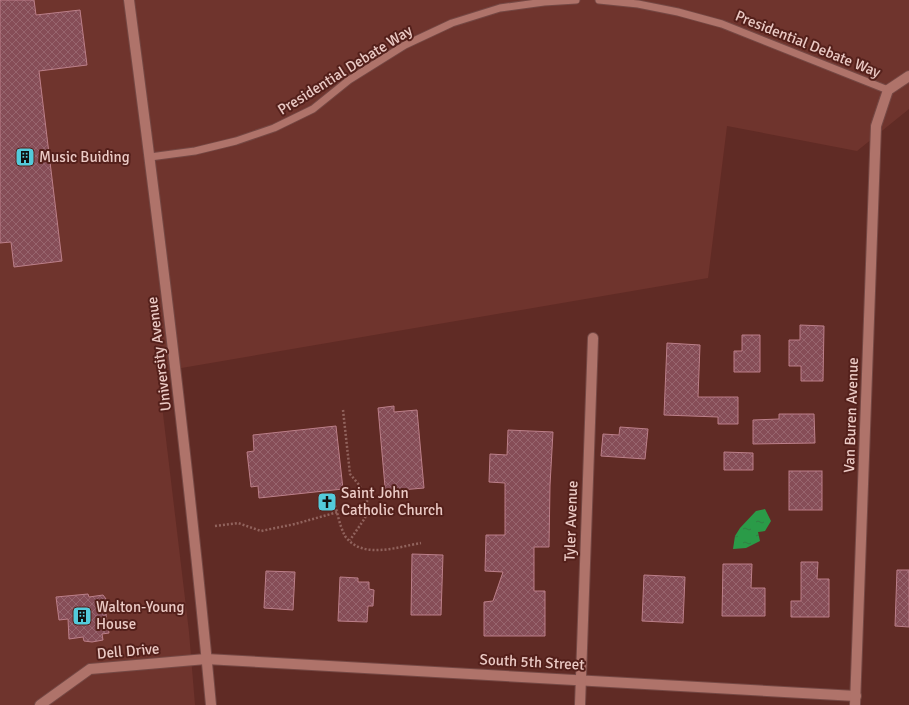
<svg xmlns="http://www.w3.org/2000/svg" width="909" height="705" viewBox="0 0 909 705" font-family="Signika,sans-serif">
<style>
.built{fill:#6f342d}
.water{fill:url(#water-ripples)}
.building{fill:url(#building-cross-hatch);stroke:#bc7f89}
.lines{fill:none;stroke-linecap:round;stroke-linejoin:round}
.lane-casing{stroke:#754844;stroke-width:9}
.street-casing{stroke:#754844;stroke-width:12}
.secondary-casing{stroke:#754844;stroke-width:12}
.path{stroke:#91635d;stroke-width:2.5;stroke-dasharray:2 2;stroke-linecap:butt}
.lane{stroke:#af736a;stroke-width:7}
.street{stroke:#af736a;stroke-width:10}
.secondary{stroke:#af736a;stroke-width:10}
.labels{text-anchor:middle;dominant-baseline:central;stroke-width:4;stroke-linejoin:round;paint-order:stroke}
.street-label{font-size:15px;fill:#ebcac5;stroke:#54201b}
.poi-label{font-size:15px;fill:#ebcac5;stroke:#54201b;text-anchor:start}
</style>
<defs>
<pattern id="water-ripples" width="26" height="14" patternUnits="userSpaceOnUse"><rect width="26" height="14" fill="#2a9b48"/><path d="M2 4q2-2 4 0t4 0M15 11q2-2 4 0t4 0" fill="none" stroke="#327f44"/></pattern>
<pattern id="building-cross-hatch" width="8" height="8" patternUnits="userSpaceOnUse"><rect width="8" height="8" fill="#864d57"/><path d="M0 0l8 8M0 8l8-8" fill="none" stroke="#97656e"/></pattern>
</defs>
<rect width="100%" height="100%" fill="#602b25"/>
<polygon class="built" points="0,0 909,0 909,109 857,151 727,126 708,278 158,372 189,632 195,705 0,705"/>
<polygon class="water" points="765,509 771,521 765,531 758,532 760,541 746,548 733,549 735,536 740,528 756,511"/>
<g class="building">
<polygon points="0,0 34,0 36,15 80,10 87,65 39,71 62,261 14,267 11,242 0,243"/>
<polygon points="800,325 824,326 823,381 801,381 801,366 789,366 789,340 800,340"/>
<polygon points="742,335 760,335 760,372 734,372 734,351 742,351"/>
<polygon points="667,343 700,345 698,397 738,397 738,424 718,424 718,417 664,415"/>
<polygon points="394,406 394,412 417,410 424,488 401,490 401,496 386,498 378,408"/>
<polygon points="779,414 814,414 815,443 753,444 753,420 779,419"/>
<polygon points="336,426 343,489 259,498 258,486 251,487 247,452 254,451 253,435"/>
<polygon points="620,427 648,429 645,459 601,456 603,434 619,435"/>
<polygon points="508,430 553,432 550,485 549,547 534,547 534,591 545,591 545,636 484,636 484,602 493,601 503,572 485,571 486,535 505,535 505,483 489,482 490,454 507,455"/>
<polygon points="724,452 753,453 753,470 724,470"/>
<rect x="789" y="471" width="33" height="39"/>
<polygon points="412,554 443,555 441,615 411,615"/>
<polygon points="801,562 818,562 817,579 829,579 829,617 791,617 791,601 801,601"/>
<polygon points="723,564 752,564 751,588 765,588 765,616 722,616"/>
<polygon points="897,570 909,570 909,627 895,626"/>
<polygon points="266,571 295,572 293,610 264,608"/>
<polygon points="644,575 685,577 683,623 642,621"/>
<polygon points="340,577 358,578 358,582 369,582 369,589 374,590 373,606 368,606 367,622 338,621"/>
<polygon points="88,594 89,597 103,595 106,599 109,604 106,615 109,633 102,634 103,640 92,642 84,641 83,637 69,639 68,619 59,620 56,597"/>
</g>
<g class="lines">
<g class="lane-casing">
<g id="lane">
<polyline points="599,0 638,4 678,12 722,24 888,90"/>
<polyline points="150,157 195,151 236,141 274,128 313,109 349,80 405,45 452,23 500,8 544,2 576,0"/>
</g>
</g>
<g class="street-casing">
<g id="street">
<polyline points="40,705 90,669 206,659 856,696"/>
<polyline points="580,705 593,338"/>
<polyline points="855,705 876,126 888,90 909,76"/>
</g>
</g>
<g class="secondary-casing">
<path id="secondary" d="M129,0C160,234 189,469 211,705"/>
</g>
<g class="path">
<polyline points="343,410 350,474 360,486 367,499 367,509 365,518 350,540"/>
<path d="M332,494C336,506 339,525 345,536C362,560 397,547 421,543"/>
<polyline points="215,526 238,523 261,531 295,524 338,512"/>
</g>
<use href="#lane" class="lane"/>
<use href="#street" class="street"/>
<use href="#secondary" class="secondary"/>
</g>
<defs>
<g id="building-square" transform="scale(1)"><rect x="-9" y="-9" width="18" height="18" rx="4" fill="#53cbdb" stroke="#54201b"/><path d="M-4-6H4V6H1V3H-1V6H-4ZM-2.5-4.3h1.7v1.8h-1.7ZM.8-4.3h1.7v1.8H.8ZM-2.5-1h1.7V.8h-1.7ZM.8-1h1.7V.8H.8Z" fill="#111"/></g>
<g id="church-square" transform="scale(1)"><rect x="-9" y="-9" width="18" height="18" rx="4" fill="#53cbdb" stroke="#54201b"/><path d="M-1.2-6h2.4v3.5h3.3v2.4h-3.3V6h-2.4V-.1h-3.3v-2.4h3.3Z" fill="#111"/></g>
</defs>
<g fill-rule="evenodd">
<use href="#building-square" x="25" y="157"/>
<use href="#church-square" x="327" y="502"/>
<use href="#building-square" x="82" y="616"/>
</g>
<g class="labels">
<g class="street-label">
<text transform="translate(808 44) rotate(22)">Presidential Debate Way</text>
<text transform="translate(345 70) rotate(-32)">Presidential Debate Way</text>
<text transform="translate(159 354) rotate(-97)">University Avenue</text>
<text transform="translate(851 415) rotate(-88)">Van Buren Avenue</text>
<text transform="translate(571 521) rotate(-88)">Tyler Avenue</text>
<text transform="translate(128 651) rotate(-5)">Dell Drive</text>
<text transform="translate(532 662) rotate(3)">South 5th Street</text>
</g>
<g class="poi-label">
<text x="39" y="157">Music Buiding</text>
<text x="341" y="493">Saint John<tspan x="341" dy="17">Catholic Church</tspan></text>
<text x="96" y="607">Walton-Young<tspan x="96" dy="17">House</tspan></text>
</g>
</g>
</svg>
